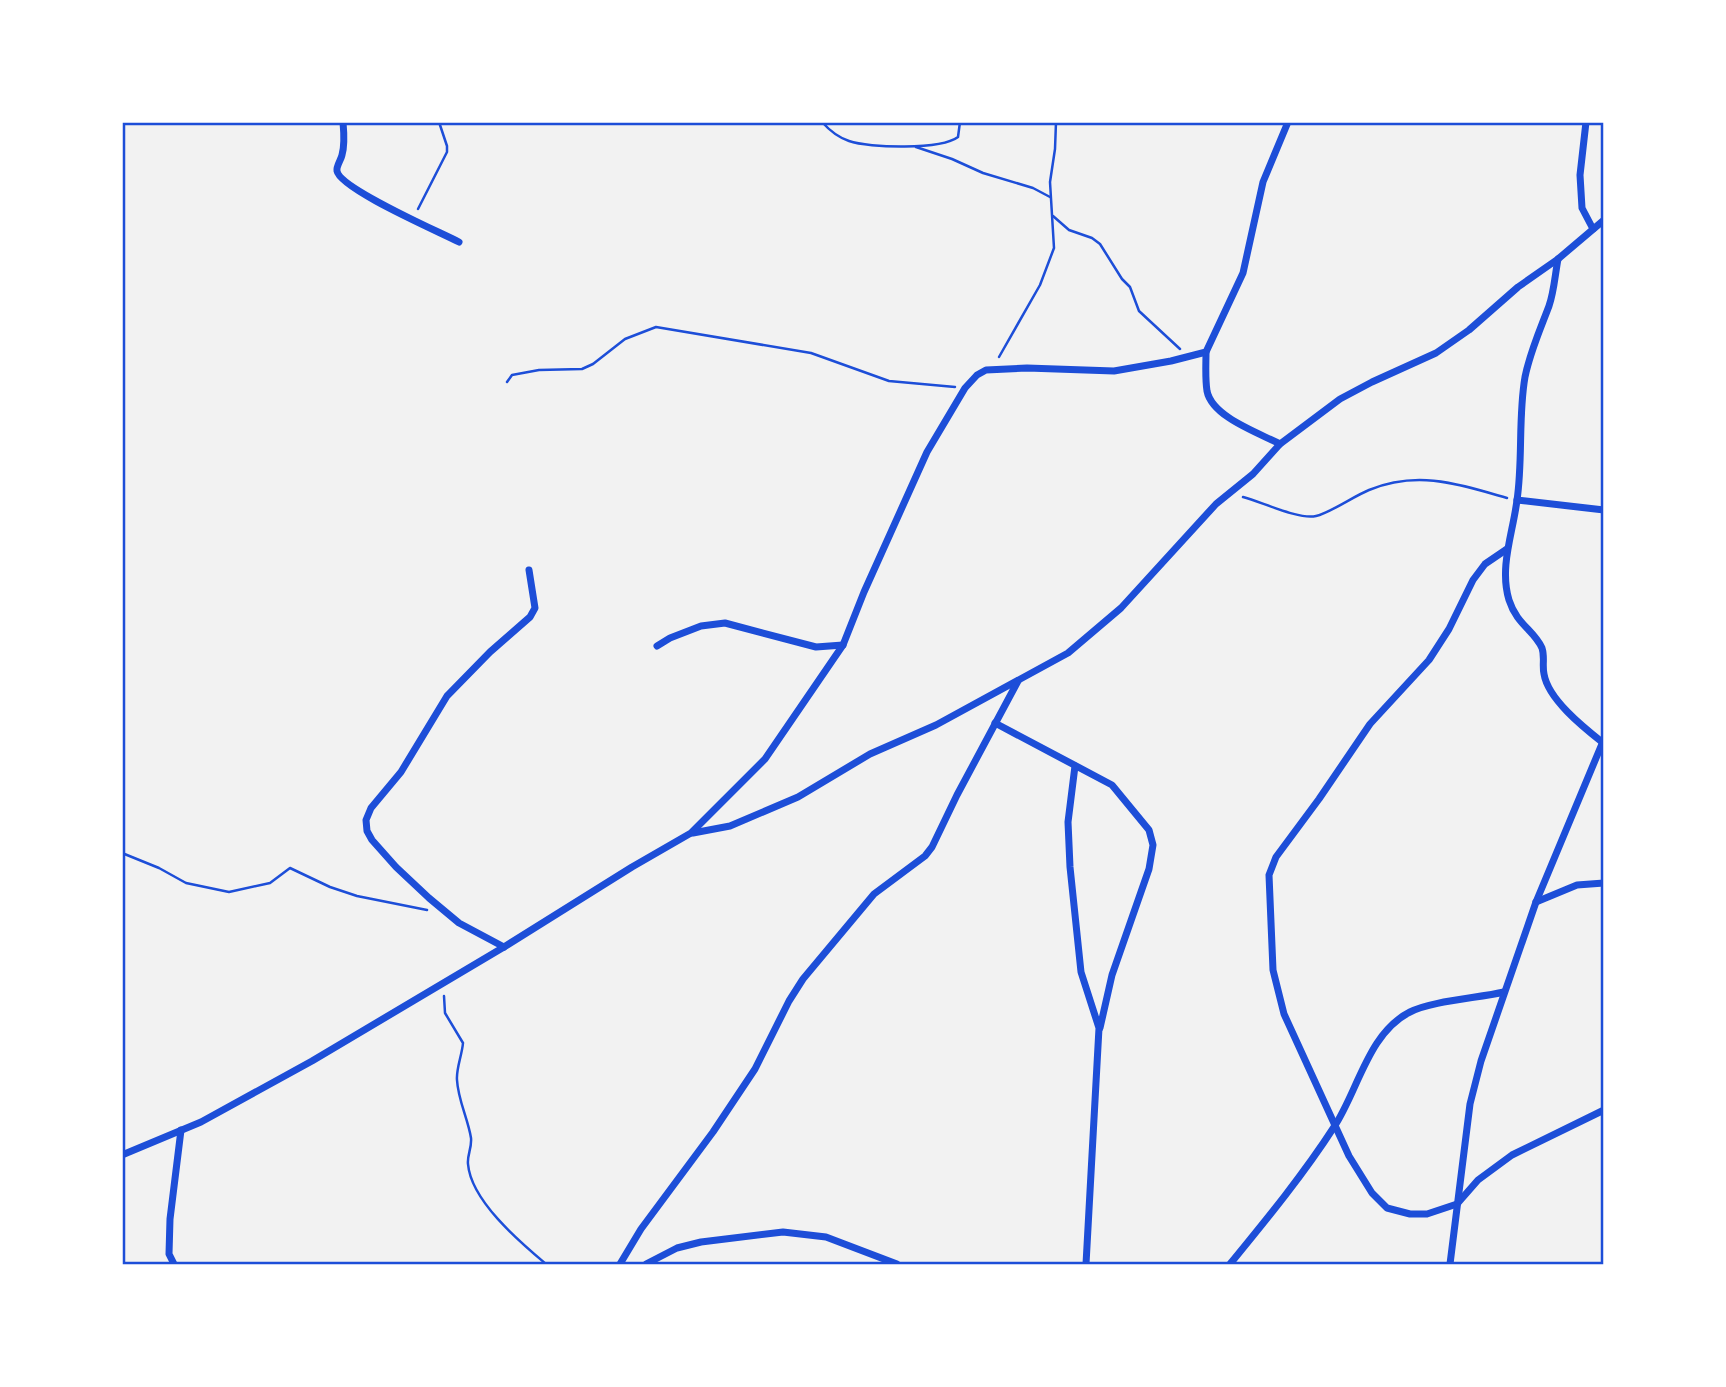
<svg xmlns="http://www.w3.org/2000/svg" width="1726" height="1387" viewBox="0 0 1726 1387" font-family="Helvetica,sans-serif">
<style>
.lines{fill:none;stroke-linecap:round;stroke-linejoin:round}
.path{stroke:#1d4ed8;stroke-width:2.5}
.minor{stroke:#1d4ed8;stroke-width:7}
.neatline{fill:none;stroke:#1d4ed8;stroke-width:2.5}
</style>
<rect width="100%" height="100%" fill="#f2f2f2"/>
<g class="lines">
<g class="path">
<path d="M822,122C830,131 837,137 849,141C869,148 941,150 958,137L960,122"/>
<polyline points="916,147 952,159 983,173 1033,188 1050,197"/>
<polyline points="418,209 447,152 447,146 439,122"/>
<polyline points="1053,216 1069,230 1092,238 1100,244 1122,279 1130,287 1139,311 1180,349"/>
<polyline points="999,357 1040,285 1054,248 1050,182 1055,149 1056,122"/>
<polyline points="507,382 512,375 539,370 582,369 593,364 625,339 656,327 811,353 889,381 955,387"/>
<path d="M1243,497C1262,502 1299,520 1316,516C1330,513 1354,496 1369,490C1418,470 1458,484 1507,498"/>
<polyline points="122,853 159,868 186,883 229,892 270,883 290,868 330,887 357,896 427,910"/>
<path d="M444,996L445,1013L463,1043C462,1055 456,1069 457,1080C458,1100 468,1119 471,1138C472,1148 467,1155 468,1164C471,1201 520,1242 546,1264"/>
</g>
<g class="minor">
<path d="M343,122C344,133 345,145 342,155C341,160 336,166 337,171C340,189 440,232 459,242"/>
<polyline points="1586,122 1580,175 1582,208 1593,229"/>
<path d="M1558,259C1555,275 1554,292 1549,306C1540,330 1530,352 1525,377C1518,417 1523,460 1517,500C1513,533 1499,567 1509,600C1517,625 1534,630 1542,648C1545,657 1542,665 1544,674C1548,699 1583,727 1602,742"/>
<path d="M1206,352C1206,364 1205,378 1207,391C1212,417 1259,433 1280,444"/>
<polyline points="1517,500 1604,510"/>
<polyline points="1507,549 1485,564 1473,580 1449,629 1429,660 1370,724 1319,799 1276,857 1269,875 1273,970 1284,1014 1349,1156 1372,1193 1387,1208 1410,1214 1427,1214 1457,1204 1478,1180 1512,1155 1604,1110"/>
<polyline points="657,646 670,638 701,626 725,623 816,647 843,645"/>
<polyline points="995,723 1112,785 1149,830 1153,845 1149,869 1112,975 1100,1028"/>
<polyline points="1075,766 1068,822 1070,867 1081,972 1099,1028 1086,1264"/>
<polyline points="693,833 730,826 798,797 870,754 936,725 1068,653 1121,608 1216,504 1253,474 1280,444 1340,399 1372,382 1436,353 1469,330 1518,287 1558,259 1604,220"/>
<polyline points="1536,902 1577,885 1604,883"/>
<polyline points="504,947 459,923 429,898 396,867 372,840 367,831 366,820 371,808 401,772 447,696 490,652 530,617 535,608 529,570"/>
<polyline points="122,1155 201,1122 312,1061 504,947 632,867 691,833 765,759 843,645 864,592 927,452 965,388 977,375 986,370 1027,368 1114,371 1171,361 1206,352 1243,273 1263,182 1288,122"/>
<polyline points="174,1264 169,1254 170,1219 181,1130"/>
<polyline points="620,1264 641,1229 713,1132 755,1069 789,1001 803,979 874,894 925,856 932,847 957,795 1018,681"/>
<polyline points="646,1264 677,1248 701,1242 783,1232 826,1237 897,1264"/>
<path d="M1230,1264C1266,1220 1303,1175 1334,1127C1358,1091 1368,1033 1410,1012C1431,1001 1478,998 1504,992"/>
<polyline points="1450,1264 1470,1104 1481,1061 1536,902 1604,739"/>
</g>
</g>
<rect width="1726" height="1387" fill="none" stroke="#ffffff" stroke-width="248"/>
<rect x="124" y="124" width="1478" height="1139" class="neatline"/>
</svg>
